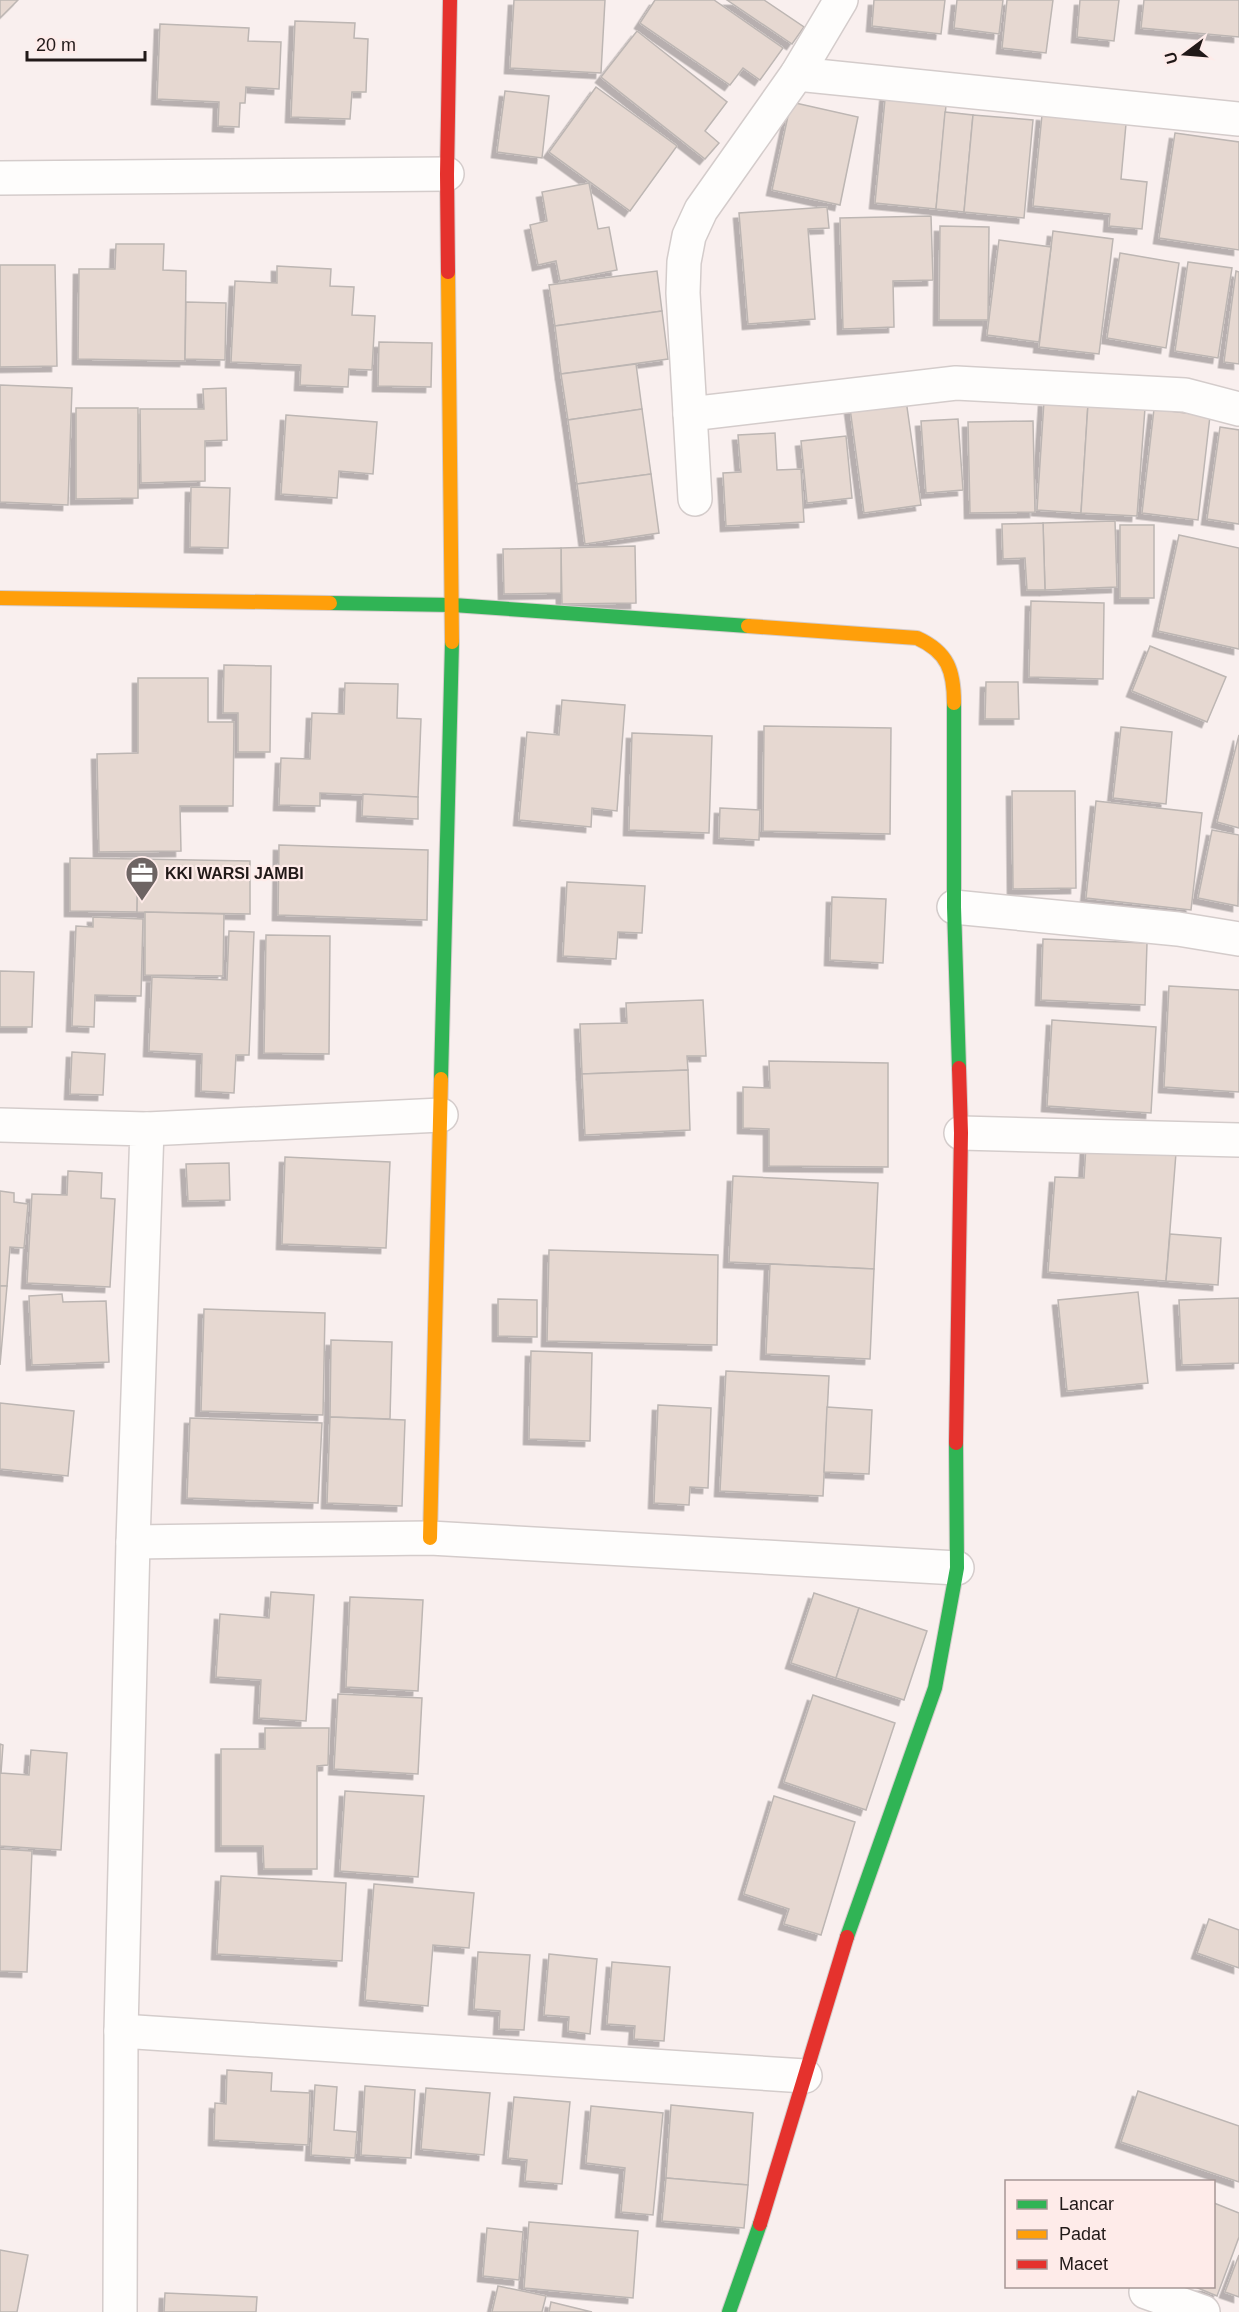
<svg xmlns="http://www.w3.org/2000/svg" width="1239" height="2312" viewBox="0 0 1239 2312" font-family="Helvetica,sans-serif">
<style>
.building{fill:#e6d8d1;stroke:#bdb6b3;stroke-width:1.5;filter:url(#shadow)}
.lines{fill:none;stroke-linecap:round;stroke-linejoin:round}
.street-casing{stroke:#d4cccb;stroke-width:36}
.fast-casing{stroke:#d4cccb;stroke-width:16}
.slow-casing{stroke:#d4cccb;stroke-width:16}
.jam-casing{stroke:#d4cccb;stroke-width:16}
.street{stroke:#fefdfc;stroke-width:33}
.fast{stroke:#30b455;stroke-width:14}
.slow{stroke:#ff9f0a;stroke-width:14}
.jam{stroke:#e5322d;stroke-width:14}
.labels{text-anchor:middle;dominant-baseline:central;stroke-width:4.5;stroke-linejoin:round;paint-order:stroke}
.poi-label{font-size:16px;font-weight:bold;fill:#211918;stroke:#feebe9;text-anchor:start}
</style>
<defs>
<filter id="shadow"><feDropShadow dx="-5.5" dy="5.5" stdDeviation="0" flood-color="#0004"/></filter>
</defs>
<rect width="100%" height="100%" fill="#f9efee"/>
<g class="building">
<polygon points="0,0 18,0 0,18"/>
<polygon points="514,0 605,0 601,73 510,68"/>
<polygon points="655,0 714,0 783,48 760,80 743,68 730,85 640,23"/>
<polygon points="727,0 764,0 804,27 792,44"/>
<polygon points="874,0 945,0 941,34 872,26"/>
<polygon points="957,0 1003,0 999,34 954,28"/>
<polygon points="1007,0 1053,0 1046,53 1002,48"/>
<polygon points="1080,0 1119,0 1114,41 1077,37"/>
<polygon points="1144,0 1239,0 1239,37 1141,28"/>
<polygon points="295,21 355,23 354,38 368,39 366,92 352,92 350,119 291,117"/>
<polygon points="160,24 249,28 248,41 281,42 279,89 246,87 245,103 240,103 239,127 218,126 219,102 157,99"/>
<polygon points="637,31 727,102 705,131 719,143 705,159 601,77"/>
<polygon points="596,87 677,146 630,211 549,152"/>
<polygon points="886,89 947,95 936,209 875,203"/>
<polygon points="505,91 549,96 542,158 497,152"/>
<polygon points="791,102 858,117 840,205 772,190"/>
<polygon points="945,112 973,115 964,212 936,209"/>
<polygon points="973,115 1033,120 1024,218 964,212"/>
<polygon points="1042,115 1126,124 1121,179 1147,182 1142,229 1109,226 1110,214 1033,206"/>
<polygon points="1175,133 1239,142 1239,250 1159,238"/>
<polygon points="589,183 598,229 609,227 617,270 560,281 556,261 538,265 530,225 547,221 542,192"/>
<polygon points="827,207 829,228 808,229 815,319 748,324 739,213"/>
<polygon points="931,216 933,280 893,281 894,327 843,329 840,218"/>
<polygon points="940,226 989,227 988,320 939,320"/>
<polygon points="1053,231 1113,239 1099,354 1039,347"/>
<polygon points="999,240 1051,247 1039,342 987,335"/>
<polygon points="116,244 164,244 163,270 186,271 185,361 78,359 79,269 115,269"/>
<polygon points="1120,253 1179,263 1166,348 1107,338"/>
<polygon points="1188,262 1232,268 1218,358 1175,351"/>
<polygon points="0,265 55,265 57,366 0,367"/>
<polygon points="277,266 331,269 330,286 354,287 352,315 375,316 372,370 349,369 348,387 300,385 301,365 231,362 235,281 277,283"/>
<polygon points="657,271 662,311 555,326 549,285"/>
<polygon points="1236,271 1239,272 1239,364 1224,362"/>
<polygon points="186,302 226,303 225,360 185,359"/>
<polygon points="662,311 668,359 561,374 555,326"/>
<polygon points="379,342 432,343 431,387 378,386"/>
<polygon points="636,364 642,409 568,420 561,374"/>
<polygon points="0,385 72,388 68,505 0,502"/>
<polygon points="226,388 227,440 205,441 205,481 141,483 140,409 204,409 203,389"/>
<polygon points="906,400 921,505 864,513 850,408"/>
<polygon points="1044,401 1088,404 1081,513 1037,510"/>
<polygon points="1088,404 1145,408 1137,516 1081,513"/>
<polygon points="76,408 138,408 138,498 76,499"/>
<polygon points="642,409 651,474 577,484 568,420"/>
<polygon points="1154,409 1210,416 1198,520 1142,513"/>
<polygon points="286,415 377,422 373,474 339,471 337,498 281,494"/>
<polygon points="958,419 963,490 926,493 921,421"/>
<polygon points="1033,421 1035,512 970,513 968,422"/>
<polygon points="1220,427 1239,430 1239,524 1207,519"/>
<polygon points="775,433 777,470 801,469 804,522 726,526 723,473 741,472 738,435"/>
<polygon points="846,436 852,498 807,503 801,441"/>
<polygon points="651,474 659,533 585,544 577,484"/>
<polygon points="191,487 230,488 228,548 190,547"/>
<polygon points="1115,521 1117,587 1045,590 1043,523"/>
<polygon points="1043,523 1045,590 1027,590 1025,558 1003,559 1002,524"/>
<rect x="1120" y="525" width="34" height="73"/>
<polygon points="1179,535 1239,548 1239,649 1158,631"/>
<polygon points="635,546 636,603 562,604 561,548"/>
<polygon points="561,548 561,593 504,594 503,549"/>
<polygon points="1031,601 1104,603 1103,679 1029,677"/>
<polygon points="1150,646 1226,677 1207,722 1132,691"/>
<polygon points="224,665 271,666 270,752 238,752 238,713 223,713"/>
<polygon points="138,678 208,678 208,722 234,722 233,806 180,806 181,851 99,852 97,754 138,753"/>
<polygon points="986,682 1018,682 1019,719 985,719"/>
<polygon points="345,683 398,684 397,718 421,719 418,797 320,793 320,806 279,805 281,758 310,759 312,713 344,714"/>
<polygon points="562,700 625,705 617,811 592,808 591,827 519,820 527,732 559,735"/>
<polygon points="764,726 891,728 890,834 763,831"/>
<polygon points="1121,727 1172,732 1166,804 1113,798"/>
<polygon points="632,733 712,736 709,833 629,830"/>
<polygon points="1239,735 1239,828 1217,822"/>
<polygon points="1012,791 1075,791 1076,888 1013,889"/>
<polygon points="363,794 418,797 418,819 362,816"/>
<polygon points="1096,801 1202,813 1191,910 1086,898"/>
<polygon points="720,808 760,810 759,840 719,838"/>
<polygon points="1212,830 1239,835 1238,906 1198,898"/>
<polygon points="279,845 428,850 427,920 278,915"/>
<polygon points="70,858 138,859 137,912 70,911"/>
<polygon points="138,859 250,861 250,914 137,912"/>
<polygon points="567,882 645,886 642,933 618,932 616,959 563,956"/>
<polygon points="832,897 886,899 883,963 830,960"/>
<polygon points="145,912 224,914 223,976 145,975"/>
<polygon points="93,917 143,919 141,996 95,995 94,1027 72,1026 76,926 93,927"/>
<polygon points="229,931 254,932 249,1055 236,1055 234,1093 201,1091 202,1054 149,1051 152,977 227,980"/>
<polygon points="266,935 330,936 329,1054 264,1053"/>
<polygon points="1043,939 1147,943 1145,1005 1041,1000"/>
<polygon points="0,971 34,972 32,1027 0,1027"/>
<polygon points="1169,986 1239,990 1239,1092 1164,1087"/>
<polygon points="703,1000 706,1056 687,1056 688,1070 582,1074 580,1024 627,1023 626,1003"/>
<polygon points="1052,1020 1156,1027 1151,1113 1047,1106"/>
<polygon points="72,1052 105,1054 103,1095 70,1094"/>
<polygon points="769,1061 888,1063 888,1167 769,1166 769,1129 743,1128 743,1087 770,1088"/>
<polygon points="688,1070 690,1130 585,1135 582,1074"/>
<polygon points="1086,1146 1176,1153 1166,1281 1048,1272 1055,1177 1084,1178"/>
<polygon points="285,1157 390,1162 386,1248 282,1244"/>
<polygon points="229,1163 230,1200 188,1201 186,1164"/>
<polygon points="68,1171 102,1173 101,1198 115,1199 110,1287 27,1283 32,1194 67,1195"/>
<polygon points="733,1176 878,1183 874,1269 729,1262"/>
<polygon points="0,1191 14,1193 14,1202 28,1204 24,1248 10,1247 7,1286 0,1286"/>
<polygon points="1170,1234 1221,1238 1218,1285 1166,1281"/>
<polygon points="549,1250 718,1255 717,1345 547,1341"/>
<polygon points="770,1264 874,1269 870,1359 766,1354"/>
<polygon points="0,1286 7,1286 0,1365"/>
<polygon points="1138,1292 1148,1383 1067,1391 1058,1300"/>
<polygon points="62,1294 63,1302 106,1301 109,1362 32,1365 29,1296"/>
<polygon points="1239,1298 1239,1363 1182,1365 1179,1300"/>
<polygon points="498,1299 537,1300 537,1337 498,1336"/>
<polygon points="204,1309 325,1313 323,1415 201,1411"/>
<polygon points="331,1340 392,1342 390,1419 330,1417"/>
<polygon points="531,1351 592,1353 590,1441 529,1439"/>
<polygon points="726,1371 829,1376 823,1496 720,1491"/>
<polygon points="0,1403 74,1411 68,1476 0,1469"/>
<polygon points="658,1405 711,1408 708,1488 690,1487 689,1505 654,1503"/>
<polygon points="827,1407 872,1410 869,1474 824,1472"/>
<polygon points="330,1417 405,1420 402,1506 327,1503"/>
<polygon points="190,1418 322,1423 318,1503 187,1498"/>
<polygon points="271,1592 314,1595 306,1721 259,1718 261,1680 216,1677 220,1614 269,1618"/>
<polygon points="814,1593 859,1608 836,1678 791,1663"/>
<polygon points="350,1597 423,1600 418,1691 346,1687"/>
<polygon points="859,1608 927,1631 904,1700 836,1678"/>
<polygon points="338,1694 422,1698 418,1774 334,1769"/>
<polygon points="813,1695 895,1723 866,1810 784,1782"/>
<polygon points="265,1728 329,1728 328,1765 317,1766 317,1869 264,1869 263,1846 221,1846 221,1749 265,1749"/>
<polygon points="0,1744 3,1745 1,1773 29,1775 31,1750 67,1753 61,1850 0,1846"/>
<polygon points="345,1791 424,1796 418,1877 340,1871"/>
<polygon points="774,1796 855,1822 821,1935 784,1924 789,1909 744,1894"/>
<polygon points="0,1849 32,1851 27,1972 0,1971"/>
<polygon points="221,1876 346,1883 342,1961 217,1954"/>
<polygon points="374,1884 474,1893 469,1948 433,1945 428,2006 365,2000"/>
<polygon points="1209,1919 1239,1930 1239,1968 1197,1953"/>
<polygon points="478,1952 530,1955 524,2030 499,2029 500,2011 474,2009"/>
<polygon points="549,1954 597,1959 590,2034 568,2031 569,2017 544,2015"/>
<polygon points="612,1962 670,1967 664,2041 634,2039 635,2026 607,2024"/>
<polygon points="227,2070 272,2073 271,2091 310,2093 308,2145 214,2140 215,2103 226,2104"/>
<polygon points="315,2085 337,2087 334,2130 357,2132 355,2158 311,2155"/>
<polygon points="365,2086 415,2090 411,2158 361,2155"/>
<polygon points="426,2088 490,2093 484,2155 421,2149"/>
<polygon points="1138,2091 1239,2126 1239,2182 1121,2142"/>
<polygon points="514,2097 570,2102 562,2184 525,2181 527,2160 508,2158"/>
<polygon points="671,2105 753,2113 748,2185 666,2178"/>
<polygon points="591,2106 663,2113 653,2215 621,2212 625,2168 586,2163"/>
<polygon points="666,2178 748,2185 744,2228 662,2221"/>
<polygon points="1214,2203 1239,2213 1239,2237 1217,2296 1193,2286 1214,2286"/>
<polygon points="529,2222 638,2231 633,2298 524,2288"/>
<polygon points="487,2228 523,2232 519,2280 483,2276"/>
<polygon points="0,2250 28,2255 17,2312 0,2312"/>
<polygon points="1239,2255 1239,2297 1225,2292"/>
<polygon points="498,2286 546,2296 542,2312 492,2312"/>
<polygon points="165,2293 257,2297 256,2312 164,2312"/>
<polygon points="551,2302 592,2312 549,2312"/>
</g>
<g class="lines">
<g class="street-casing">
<g id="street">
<polyline points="797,74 1239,119"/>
<polyline points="0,178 447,174"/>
<polyline points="690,414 956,383 1185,395 1239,409"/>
<polyline points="695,499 683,293 684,262 689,236 701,210 797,74 841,0"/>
<polyline points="954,907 1178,929 1239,939"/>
<polyline points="0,1125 147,1129 133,1542 121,2031 120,2312"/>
<polyline points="147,1129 441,1115"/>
<polyline points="961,1133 1239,1140"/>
<polyline points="133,1542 430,1538 957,1568"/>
<polyline points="121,2031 805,2076"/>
<polyline points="1146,2292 1203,2312"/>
</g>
</g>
<g class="fast-casing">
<g id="fast">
<polyline points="330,603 453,605 748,626"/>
<polyline points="954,703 954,907 959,1068"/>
<polyline points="441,1079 452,642"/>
<polyline points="847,1937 935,1688 957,1568 956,1443"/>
<polyline points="729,2312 760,2224"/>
</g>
</g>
<g class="slow-casing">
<g id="slow">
<polyline points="448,272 452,642"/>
<polyline points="0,598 330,603"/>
<path d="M748,626L917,638C948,652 954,671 954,703"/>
<polyline points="430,1538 441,1079"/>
</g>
</g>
<g class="jam-casing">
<g id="jam">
<polyline points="448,272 447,174 450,0"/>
<polyline points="956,1443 961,1133 959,1068"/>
<polyline points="760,2224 847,1937"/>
</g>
</g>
<use href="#street" class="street"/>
<use href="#fast" class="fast"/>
<use href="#slow" class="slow"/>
<use href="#jam" class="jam"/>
</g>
<defs>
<g id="office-pin" transform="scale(1.725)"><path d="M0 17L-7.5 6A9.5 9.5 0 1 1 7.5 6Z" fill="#6d6463" stroke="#feebe9"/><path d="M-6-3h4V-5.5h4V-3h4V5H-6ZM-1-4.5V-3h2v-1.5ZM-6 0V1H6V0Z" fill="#fff"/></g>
</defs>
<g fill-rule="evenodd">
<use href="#office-pin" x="142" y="873"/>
</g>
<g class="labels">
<g class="poi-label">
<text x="165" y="873">KKI WARSI JAMBI</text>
</g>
</g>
<rect x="1005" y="2180" width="210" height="108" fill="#feebe9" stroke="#a69795" stroke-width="1.5"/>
<rect x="1017" y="2200" width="30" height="9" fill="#30b455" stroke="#a69795" stroke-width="1.5"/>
<text x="1059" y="2210" font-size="18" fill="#211918">Lancar</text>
<rect x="1017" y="2230" width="30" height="9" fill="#ff9f0a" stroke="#a69795" stroke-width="1.5"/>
<text x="1059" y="2240" font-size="18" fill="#211918">Padat</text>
<rect x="1017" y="2260" width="30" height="9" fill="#e5322d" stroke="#a69795" stroke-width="1.5"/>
<text x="1059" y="2270" font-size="18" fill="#211918">Macet</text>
<g transform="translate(1185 54) rotate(254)" stroke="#feebe9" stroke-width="4.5" paint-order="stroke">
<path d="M0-4.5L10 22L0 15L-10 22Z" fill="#211918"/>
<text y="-9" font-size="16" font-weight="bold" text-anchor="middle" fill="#211918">U</text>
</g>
<path d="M27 51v9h118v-9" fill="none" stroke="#211918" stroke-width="3"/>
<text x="36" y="51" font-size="18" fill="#211918" stroke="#feebe9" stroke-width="4.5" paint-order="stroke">20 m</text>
</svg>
